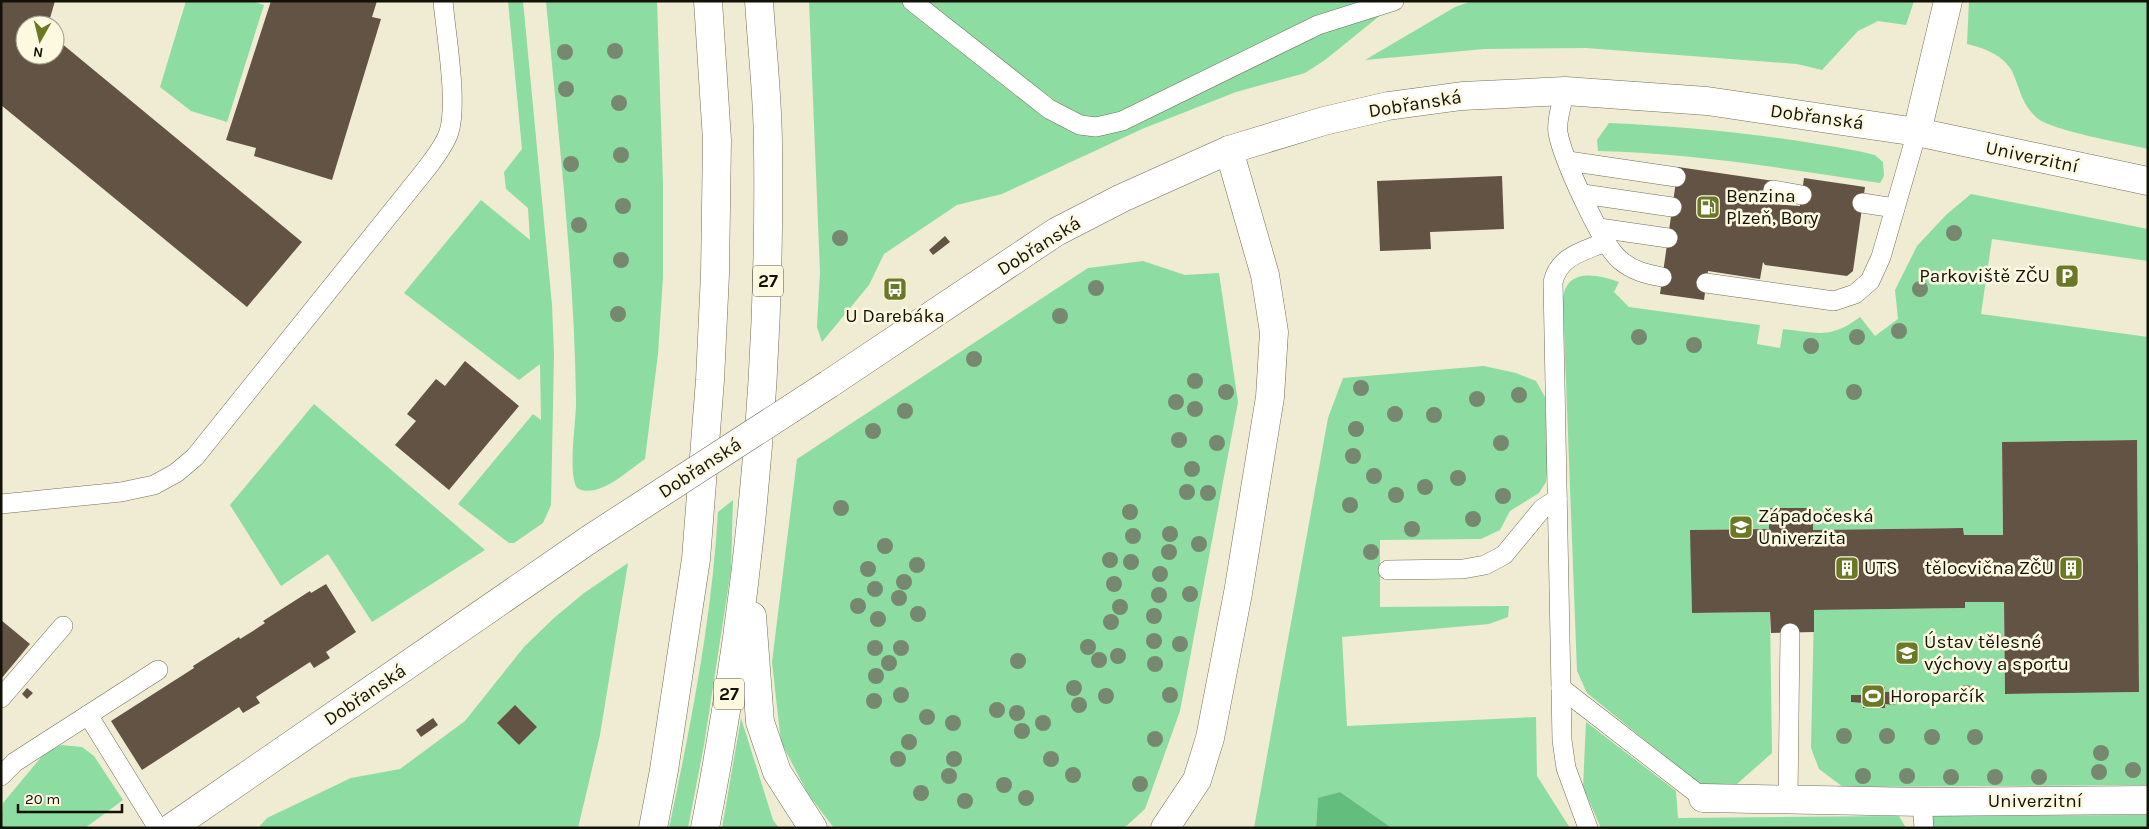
<svg xmlns="http://www.w3.org/2000/svg" width="2149" height="829" viewBox="0 0 2149 829" font-family="Karla,sans-serif">
<style>
.green{fill:#8ddca2}
.forest{fill:#63be7e}
.building{fill:#635344}
.lines{fill:none;stroke-linecap:round;stroke-linejoin:round}
.service-casing{stroke:#726f59;stroke-width:20}
.minor-casing{stroke:#726f59;stroke-width:29}
.tertiary-casing{stroke:#726f59;stroke-width:29}
.primary-casing{stroke:#726f59;stroke-width:29}
.trunk-casing{stroke:#726f59;stroke-width:29}
.service{stroke:#fff;stroke-width:19}
.minor{stroke:#fff;stroke-width:28}
.tertiary{stroke:#fff;stroke-width:28}
.primary{stroke:#fff;stroke-width:28}
.trunk{stroke:#fff;stroke-width:28}
.tertiary-bridge-casing{stroke:#726f59;stroke-width:29;stroke-linecap:butt}
.tertiary-bridge{stroke:#fff;stroke-width:28}
.tree{fill:#768970}
.labels{text-anchor:middle;dominant-baseline:central;stroke-width:5;stroke-linejoin:round;paint-order:stroke}
.shield{fill:#fdf9e0;stroke:#59574a;stroke-width:1}
.shield-label{font-size:18px;font-weight:bold;fill:#131209}
.street-label{font-size:19px;fill:#131209;stroke:#fdf9e0}
.poi-label{font-size:19px;fill:#131209;stroke:#fdf9e0;text-anchor:start}
</style>
<rect width="100%" height="100%" fill="#f0ebd3"/>
<g class="green">
<polygon points="186,1 252,1 264,5 227,122 191,111 160,87"/>
<polygon points="508,1 523,1 552,305 554,355 551,505 543,523 514,543 509,543 458,504 533,414 541,420 540,364 519,380 404,293 481,200 530,240 528,208 506,189 504,172 522,149"/>
<path d="M546,1H657L663,183V277L658,354L645,459C627,471 598,500 577,488C567,471 577,419 576,398C574,265 558,133 546,1Z"/>
<polygon points="809,1 1398,1 1325,60 1305,73 1236,92 1142,129 1002,194 957,205 884,254 869,285 822,342 817,327 820,272"/>
<polygon points="1472,1 1914,1 1906,25 1878,21 1858,31 1822,70 1797,64 1586,48 1484,49 1365,60 1455,7"/>
<path d="M1969,1H2148V149C2124,143 2053,131 2037,118C2021,104 2020,88 2012,71C2003,55 1984,48 1967,44Z"/>
<path d="M1609,123C1696,127 1773,135 1858,151L1875,155L1883,162L1884,176L1880,183C1787,169 1693,153 1598,151L1597,140Z"/>
<path d="M1971,194L2148,229V261L1992,239L1981,314L2148,337V785L1843,787L1819,769L1811,748L1814,610L1964,608L1965,602H2004L2005,694L2139,692L2137,440L2002,442L2003,535H1964L1963,528L1813,530V508H1769V529L1691,530L1692,613L1770,612L1772,753L1737,784L1700,785L1587,693L1577,671L1563,303C1563,268 1595,273 1619,282L1614,292L1629,307L1760,325L1757,344L1780,348L1783,329C1818,333 1831,339 1860,317L1875,336L1898,319L1895,290L1917,246L1946,215Z"/>
<polygon points="1143,261 1185,275 1219,273 1238,402 1180,711 1145,809 1124,828 834,828 808,794 781,742 772,662 797,459 1088,268"/>
<polygon points="1484,366 1516,373 1536,381 1545,397 1548,465 1546,482 1539,493 1510,511 1500,530 1481,539 1380,540 1380,607 1509,606 1508,617 1489,624 1342,637 1347,726 1536,717 1537,776 1570,828 1392,828 1340,792 1318,799 1316,828 1254,828 1328,418 1343,378"/>
<polygon points="314,404 485,550 372,622 328,554 281,586 230,505"/>
<path d="M733,500L731,570L704,745L688,828H669C691,724 712,618 718,512Z"/>
<polygon points="628,563 600,735 578,828 258,828 267,818 351,778 400,769 465,721 524,647 554,618 584,593"/>
<polygon points="741,718 773,820 779,828 722,828"/>
<polygon points="1586,722 1676,791 1678,818 1899,816 1906,828 1601,828 1583,787"/>
<polygon points="61,745 82,747 94,756 123,800 85,828 1,828 3,803 43,755"/>
<polygon points="2148,815 2148,828 1927,828 1927,816"/>
</g>
<polygon class="forest" points="1340,792 1392,828 1316,828 1318,798"/>
<g class="building">
<polygon points="1,1 55,1 48,25 25,25 25,55 55,55 55,38 302,242 247,307 1,105"/>
<polygon points="271,1 377,1 372,17 381,19 332,180 254,156 256,148 226,140"/>
<polygon points="1678,167 1774,181 1771,204 1800,206 1804,178 1865,187 1853,271 1847,276 1765,265 1763,262 1760,279 1708,271 1704,300 1660,294"/>
<polygon points="1502,176 1504,229 1430,232 1431,249 1380,251 1377,181"/>
<polygon points="945,236 950,242 933,255 929,250"/>
<polygon points="465,361 519,406 449,490 395,445 416,421 407,414 436,379 445,386"/>
<polygon points="2137,440 2139,692 2005,694 2004,602 1965,602 1965,608 1814,610 1814,632 1771,633 1770,612 1692,613 1690,530 1769,529 1769,508 1813,508 1813,530 1963,528 1964,535 2003,535 2002,442"/>
<polygon points="326,584 356,632 326,652 330,658 314,668 310,662 256,697 260,703 243,713 239,707 142,770 111,721 194,668 193,666 239,637 240,639 253,631 265,623 263,621 310,591 311,593"/>
<polygon points="1,620 30,644 1,679"/>
<polygon points="1866,687 1885,687 1885,692 1894,692 1894,695 1901,696 1900,700 1895,699 1895,705 1885,704 1885,708 1863,708 1863,703 1851,702 1851,695 1866,695"/>
<polygon points="27,688 33,693 27,699 22,694"/>
<polygon points="515,705 537,727 519,745 497,723"/>
<polygon points="433,718 438,725 421,737 416,730"/>
</g>
<g class="lines">
<g class="service-casing">
<g id="service">
<polyline points="912,1 1049,109 1080,125 1096,127 1122,121 1318,25 1394,1"/>
<path d="M1565,91C1562,103 1556,121 1558,133C1563,159 1601,244 1620,260C1633,271 1646,274 1662,277"/>
<polyline points="1568,161 1676,177"/>
<polyline points="1773,190 1802,195"/>
<polyline points="1583,194 1672,207"/>
<polyline points="1862,203 1895,208"/>
<polyline points="1599,228 1668,238"/>
<polyline points="1706,283 1834,301 1855,294 1870,281 1881,257 1917,132"/>
<path d="M1,504L121,492L154,485L176,473L195,457L427,168C435,157 445,145 449,132C458,102 446,35 443,1"/>
<polyline points="1388,570 1463,569 1485,565 1504,555 1542,509 1557,499"/>
<polyline points="1561,688 1703,798"/>
<polyline points="1,698 63,626"/>
<polyline points="88,715 158,828"/>
<polyline points="1,776 15,762 158,670"/>
<polyline points="1788,799 1790,633"/>
<polyline points="1922,802 1924,828"/>
<path d="M1588,828L1566,768L1562,740L1553,282C1559,256 1582,252 1605,242"/>
</g>
</g>
<g class="minor-casing">
<polyline id="minor" points="1703,798 1922,802 2148,800"/>
</g>
<g class="tertiary-casing">
<g id="tertiary">
<polyline points="1917,132 1948,1"/>
<polyline points="829,384 1056,232 1122,198 1229,150 1324,121 1388,106 1462,96 1565,91 1707,101 1917,132 2148,181"/>
<polyline points="171,828 590,539"/>
</g>
</g>
<g class="primary-casing">
<polyline id="primary" points="653,828 664,770 696,559 710,380 715,274 717,140 708,1"/>
</g>
<g class="trunk-casing">
<g id="trunk">
<polyline points="752,616 760,722 777,772 813,828"/>
<path d="M705,828C750,600 771,379 768,147C768,99 762,50 759,1"/>
<polyline points="1165,828 1197,780 1210,738 1238,593 1270,397 1274,332 1265,275 1229,150"/>
</g>
</g>
<use href="#service" class="service"/>
<use href="#minor" class="minor"/>
<use href="#tertiary" class="tertiary"/>
<use href="#primary" class="primary"/>
<use href="#trunk" class="trunk"/>
<g class="tertiary-bridge-casing">
<polyline id="tertiary-bridge" points="590,539 829,384"/>
</g>
<use href="#tertiary-bridge" class="tertiary-bridge"/>
</g>
<g class="tree">
<circle cx="615" cy="51" r="8"/>
<circle cx="565" cy="52" r="8"/>
<circle cx="566" cy="89" r="8"/>
<circle cx="619" cy="103" r="8"/>
<circle cx="621" cy="155" r="8"/>
<circle cx="571" cy="164" r="8"/>
<circle cx="623" cy="206" r="8"/>
<circle cx="579" cy="225" r="8"/>
<circle cx="1954" cy="233" r="8"/>
<circle cx="840" cy="238" r="8"/>
<circle cx="621" cy="260" r="8"/>
<circle cx="1096" cy="288" r="8"/>
<circle cx="1920" cy="289" r="8"/>
<circle cx="618" cy="314" r="8"/>
<circle cx="1060" cy="316" r="8"/>
<circle cx="1899" cy="331" r="8"/>
<circle cx="1639" cy="337" r="8"/>
<circle cx="1857" cy="337" r="8"/>
<circle cx="1694" cy="345" r="8"/>
<circle cx="1811" cy="346" r="8"/>
<circle cx="974" cy="359" r="8"/>
<circle cx="1195" cy="381" r="8"/>
<circle cx="1361" cy="388" r="8"/>
<circle cx="1226" cy="392" r="8"/>
<circle cx="1854" cy="392" r="8"/>
<circle cx="1519" cy="395" r="8"/>
<circle cx="1477" cy="399" r="8"/>
<circle cx="1176" cy="402" r="8"/>
<circle cx="1195" cy="409" r="8"/>
<circle cx="905" cy="411" r="8"/>
<circle cx="1395" cy="414" r="8"/>
<circle cx="1434" cy="415" r="8"/>
<circle cx="1356" cy="429" r="8"/>
<circle cx="873" cy="431" r="8"/>
<circle cx="1179" cy="440" r="8"/>
<circle cx="1217" cy="443" r="8"/>
<circle cx="1501" cy="443" r="8"/>
<circle cx="1353" cy="456" r="8"/>
<circle cx="1192" cy="469" r="8"/>
<circle cx="1374" cy="476" r="8"/>
<circle cx="1458" cy="478" r="8"/>
<circle cx="1425" cy="487" r="8"/>
<circle cx="1187" cy="492" r="8"/>
<circle cx="1208" cy="493" r="8"/>
<circle cx="1396" cy="495" r="8"/>
<circle cx="1503" cy="496" r="8"/>
<circle cx="1350" cy="505" r="8"/>
<circle cx="841" cy="508" r="8"/>
<circle cx="1130" cy="512" r="8"/>
<circle cx="1473" cy="519" r="8"/>
<circle cx="1412" cy="529" r="8"/>
<circle cx="1170" cy="534" r="8"/>
<circle cx="1133" cy="536" r="8"/>
<circle cx="1199" cy="544" r="8"/>
<circle cx="885" cy="546" r="8"/>
<circle cx="1169" cy="552" r="8"/>
<circle cx="1371" cy="552" r="8"/>
<circle cx="1110" cy="560" r="8"/>
<circle cx="1131" cy="562" r="8"/>
<circle cx="917" cy="565" r="8"/>
<circle cx="868" cy="569" r="8"/>
<circle cx="1160" cy="574" r="8"/>
<circle cx="904" cy="582" r="8"/>
<circle cx="1114" cy="584" r="8"/>
<circle cx="875" cy="589" r="8"/>
<circle cx="1190" cy="594" r="8"/>
<circle cx="1159" cy="595" r="8"/>
<circle cx="899" cy="598" r="8"/>
<circle cx="858" cy="606" r="8"/>
<circle cx="1120" cy="607" r="8"/>
<circle cx="918" cy="614" r="8"/>
<circle cx="1154" cy="616" r="8"/>
<circle cx="878" cy="619" r="8"/>
<circle cx="1111" cy="622" r="8"/>
<circle cx="1154" cy="641" r="8"/>
<circle cx="1180" cy="644" r="8"/>
<circle cx="1088" cy="647" r="8"/>
<circle cx="875" cy="648" r="8"/>
<circle cx="901" cy="648" r="8"/>
<circle cx="1905" cy="655" r="8"/>
<circle cx="1118" cy="656" r="8"/>
<circle cx="1099" cy="660" r="8"/>
<circle cx="1018" cy="661" r="8"/>
<circle cx="889" cy="663" r="8"/>
<circle cx="1155" cy="664" r="8"/>
<circle cx="876" cy="676" r="8"/>
<circle cx="1074" cy="688" r="8"/>
<circle cx="1966" cy="693" r="8"/>
<circle cx="901" cy="695" r="8"/>
<circle cx="1170" cy="695" r="8"/>
<circle cx="1106" cy="696" r="8"/>
<circle cx="874" cy="701" r="8"/>
<circle cx="1079" cy="705" r="8"/>
<circle cx="997" cy="710" r="8"/>
<circle cx="1017" cy="713" r="8"/>
<circle cx="927" cy="717" r="8"/>
<circle cx="953" cy="723" r="8"/>
<circle cx="1043" cy="723" r="8"/>
<circle cx="1022" cy="731" r="8"/>
<circle cx="1844" cy="736" r="8"/>
<circle cx="1887" cy="736" r="8"/>
<circle cx="1932" cy="737" r="8"/>
<circle cx="1975" cy="737" r="8"/>
<circle cx="1155" cy="739" r="8"/>
<circle cx="909" cy="742" r="8"/>
<circle cx="2101" cy="753" r="8"/>
<circle cx="898" cy="759" r="8"/>
<circle cx="954" cy="759" r="8"/>
<circle cx="1051" cy="759" r="8"/>
<circle cx="2133" cy="770" r="8"/>
<circle cx="2099" cy="772" r="8"/>
<circle cx="1073" cy="775" r="8"/>
<circle cx="949" cy="776" r="8"/>
<circle cx="1863" cy="776" r="8"/>
<circle cx="1907" cy="776" r="8"/>
<circle cx="1951" cy="777" r="8"/>
<circle cx="1995" cy="777" r="8"/>
<circle cx="2039" cy="777" r="8"/>
<circle cx="1140" cy="784" r="8"/>
<circle cx="1004" cy="785" r="8"/>
<circle cx="921" cy="793" r="8"/>
<circle cx="1026" cy="798" r="8"/>
<circle cx="965" cy="801" r="8"/>
</g>
<defs>
<g id="fuel-square" transform="scale(1.25)"><rect x="-9" y="-9" width="18" height="18" rx="4" fill="#6b7825" stroke="#fdf9e0"/><path d="M-5.5-6h7V0h2V4h1.3V-2.5L3-4.5l.8-.8L6-3V5H2.5V1h-1V6h-7ZM-4.2-4.7v3.2H.2V-4.7Z" fill="#fff"/></g>
<g id="parking-square" transform="scale(1.25)"><rect x="-9" y="-9" width="18" height="18" rx="4" fill="#6b7825" stroke="#fdf9e0"/><path d="M-3.5-5.5H1a3.5 3.5 0 0 1 0 7H-1V5.5H-3.5ZM-1-3.4V-.6H.8a1.4 1.4 0 0 0 0-2.8Z" fill="#fff"/></g>
<g id="bus-square" transform="scale(1.25)"><rect x="-9" y="-9" width="18" height="18" rx="4" fill="#6b7825" stroke="#fdf9e0"/><path d="M-5-6H5V4H4V6H2V4H-2V6H-4V4H-5ZM-3.5-4V0h7V-4ZM-3.5 1.2v1.5H-2V1.2ZM2 1.2v1.5H3.5V1.2Z" fill="#fff"/></g>
<g id="university-square" transform="scale(1.25)"><rect x="-9" y="-9" width="18" height="18" rx="4" fill="#6b7825" stroke="#fdf9e0"/><path d="M0-5L7-2L0 1L-7-2ZM-4 1L0 2.5L4 1V4Q0 6-4 4Z" fill="#fff"/></g>
<g id="building-square" transform="scale(1.25)"><rect x="-9" y="-9" width="18" height="18" rx="4" fill="#6b7825" stroke="#fdf9e0"/><path d="M-4-6H4V6H1V3H-1V6H-4ZM-2.5-4.3h1.7v1.8h-1.7ZM.8-4.3h1.7v1.8H.8ZM-2.5-1h1.7V.8h-1.7ZM.8-1h1.7V.8H.8Z" fill="#fff"/></g>
<g id="stadium-square" transform="scale(1.25)"><rect x="-9" y="-9" width="18" height="18" rx="4" fill="#6b7825" stroke="#fdf9e0"/><path d="M0-5a6.5 5 0 1 0 0 10a6.5 5 0 1 0 0-10ZM-3.5-1.8h7v3.6h-7Z" fill="#fff"/></g>
</defs>
<g fill-rule="evenodd">
<use href="#fuel-square" x="1708" y="207"/>
<use href="#parking-square" x="2067" y="276"/>
<use href="#bus-square" x="895" y="289"/>
<use href="#university-square" x="1741" y="527"/>
<use href="#building-square" x="1847" y="568"/>
<use href="#building-square" x="2071" y="568"/>
<use href="#university-square" x="1907" y="653"/>
<use href="#stadium-square" x="1873" y="696"/>
</g>
<g class="labels">
<g class="shield">
<rect x="753" y="265.5" width="30" height="31" rx="4"/>
<rect x="714" y="678.5" width="30" height="31" rx="4"/>
</g>
<g class="shield-label">
<text x="768" y="281">27</text>
<text x="729" y="694">27</text>
</g>
<g class="street-label">
<text transform="translate(1415 104) rotate(-9)">Dobřanská</text>
<text transform="translate(1817 117) rotate(8)">Dobřanská</text>
<text transform="translate(2032 157) rotate(12)">Univerzitní</text>
<text transform="translate(1039 246) rotate(-32)">Dobřanská</text>
<text transform="translate(700 468) rotate(-33)">Dobřanská</text>
<text transform="translate(365 695) rotate(-34)">Dobřanská</text>
<text x="2035" y="801">Univerzitní</text>
</g>
<g class="poi-label">
<text x="1726" y="196">Benzina<tspan x="1726" dy="22">Plzeň, Bory</tspan></text>
<text x="2050" y="276" text-anchor="end">Parkoviště ZČU</text>
<text x="895" y="316" text-anchor="middle">U Darebáka</text>
<text x="1758" y="516">Západočeská<tspan x="1758" dy="22">Univerzita</tspan></text>
<text x="1864" y="568">UTS</text>
<text x="2054" y="568" text-anchor="end">tělocvična ZČU</text>
<text x="1924" y="642">Ústav tělesné<tspan x="1924" dy="22">výchovy a sportu</tspan></text>
<text x="1890" y="696">Horoparčík</text>
</g>
</g>
<rect width="2149" height="829" fill="none" stroke="#131209" stroke-width="5"/>
<g transform="translate(40 40) rotate(188)"><circle r="24" fill="#fdf9e0" stroke="#9f9d8a"/>
<path d="M0-4L9 19L0 12L-9 19Z" fill="#6b7825"/>
<text y="-8" font-size="14" font-weight="bold" text-anchor="middle" fill="#131209">N</text>
</g>
<path d="M18 804v8h104v-8" fill="none" stroke="#131209" stroke-width="2.5"/>
<text x="25" y="804" font-size="15" fill="#131209" stroke="#fdf9e0" stroke-width="4" paint-order="stroke">20 m</text>
</svg>
